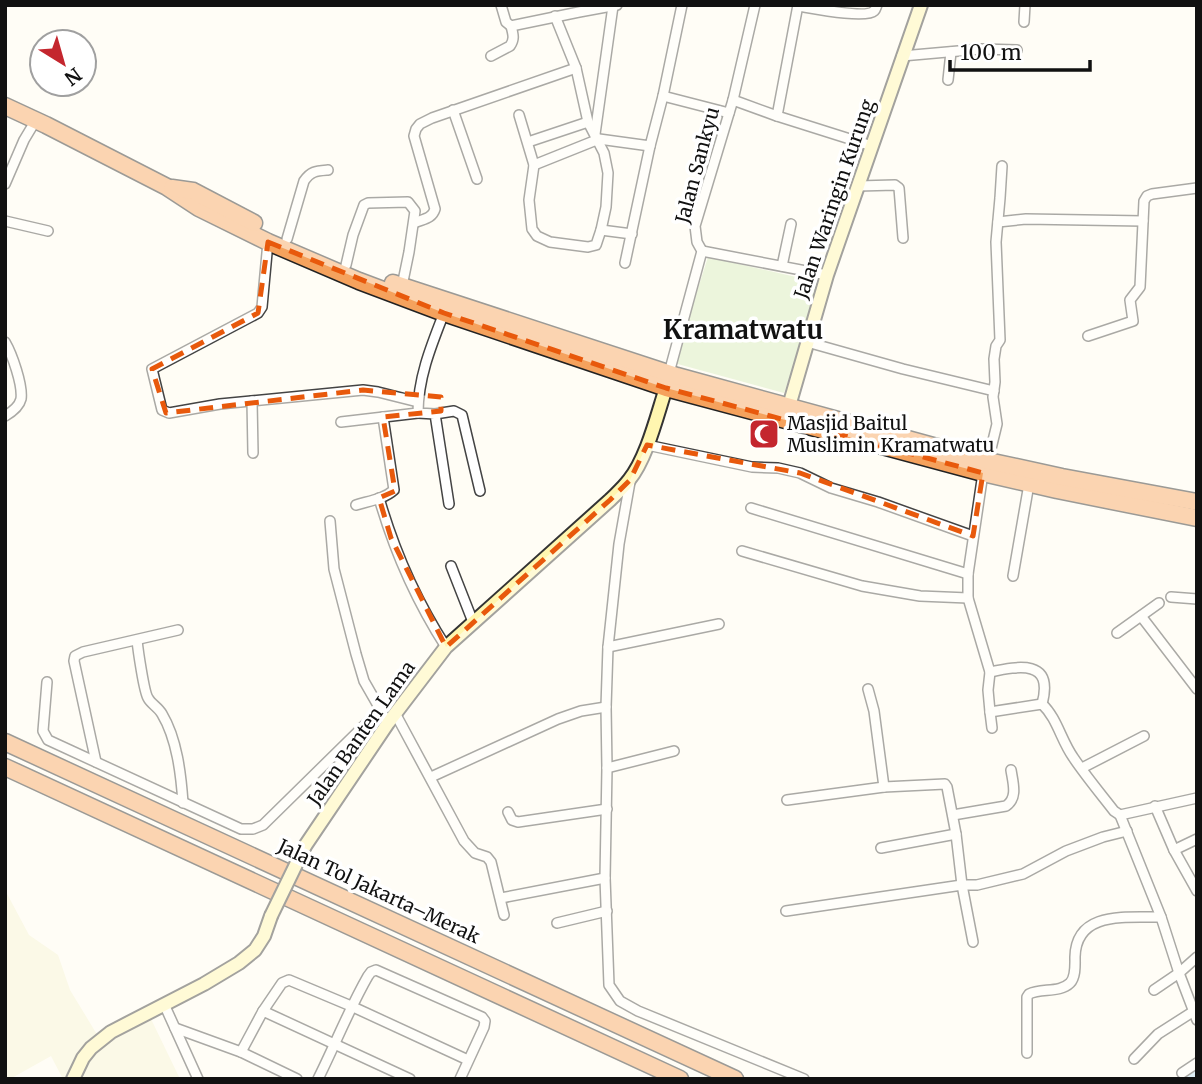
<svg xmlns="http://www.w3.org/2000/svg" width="1202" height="1084" viewBox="0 0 1202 1084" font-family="Merriweather,serif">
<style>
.farmland{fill:#f6f3d4}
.green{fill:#d5ebbd}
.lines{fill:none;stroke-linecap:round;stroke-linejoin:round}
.river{stroke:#b9e0f7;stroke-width:18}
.street-casing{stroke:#444;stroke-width:12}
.secondary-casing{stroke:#333;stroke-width:16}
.highway-casing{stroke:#222;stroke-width:19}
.street{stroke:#fff;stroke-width:9}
.secondary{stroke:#fff6b0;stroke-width:12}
.highway{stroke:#f5a25d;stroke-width:16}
.secondary-bridge-casing{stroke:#333;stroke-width:16;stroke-linecap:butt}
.secondary-bridge{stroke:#fff6b0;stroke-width:12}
.marked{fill:none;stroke:#e8590c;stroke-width:5;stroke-dasharray:14 9;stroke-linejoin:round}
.labels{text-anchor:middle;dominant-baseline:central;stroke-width:7;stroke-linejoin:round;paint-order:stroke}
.street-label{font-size:19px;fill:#111;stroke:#fff}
.poi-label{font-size:19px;fill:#111;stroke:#fff;text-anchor:start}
.district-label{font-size:26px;font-weight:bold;fill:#111;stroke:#fff}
</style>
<rect width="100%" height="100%" fill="#fffdf5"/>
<polygon class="farmland" points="5,890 29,935 58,955 70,990 104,1046 150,1017 180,1079 63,1079 51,1056 10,1079 5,1079"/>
<polygon class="green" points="708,257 823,283 784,393 674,363"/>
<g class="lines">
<polyline class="river" points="1188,1079 1197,1074"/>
<g class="street-casing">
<g id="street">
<polyline points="501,5 506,22 511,26 579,12 617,5"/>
<polyline points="798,5 777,116 872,146"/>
<path d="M798,6C811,8 866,19 874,11C876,9 876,7 877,5"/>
<polyline points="1024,22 1025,5"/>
<path d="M491,56L510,46C515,39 513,34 511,26"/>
<polyline points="902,56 981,49 1017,50"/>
<polyline points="948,80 951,52"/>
<polyline points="663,96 729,113"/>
<polyline points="733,100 777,116"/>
<polyline points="453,110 477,179"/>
<polyline points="519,115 534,165 529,200 532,229 537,236 550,242 588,247 596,245 601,230 606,207 608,173 604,153 588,122 576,68 555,16"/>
<polyline points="595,134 613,6"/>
<polyline points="528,142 588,122"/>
<polyline points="534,165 599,139 650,146 663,96 682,5"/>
<polyline points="5,184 24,140 36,120"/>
<polyline points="858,186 895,185 899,188 903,238"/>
<polyline points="5,221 48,231"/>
<polyline points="998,222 1026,219 1143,221"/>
<path d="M414,223C423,219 432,219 435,209L414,136L416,129L420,124L432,118L576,68"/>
<polyline points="601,230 632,234"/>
<path d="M287,239L304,181C311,171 316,171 328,170"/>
<polyline points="268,242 262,307 258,313 152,369 162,410 169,413 220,404 363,390 378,392 418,402"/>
<polyline points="702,251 827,275"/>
<polyline points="625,263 650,146"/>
<polyline points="346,265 353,235 364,205 368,203 408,202 415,211 409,252 402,286"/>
<polyline points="782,266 791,224"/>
<path d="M444,313C431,346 418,378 418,413L435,414L449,504"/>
<polyline points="1088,336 1133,321 1130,300 1140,287 1144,201 1147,196 1152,194 1197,188"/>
<path d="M5,342C12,354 23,385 21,399C19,407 12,412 5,416"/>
<polyline points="807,342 903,369 994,391"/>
<polyline points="669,373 702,251 697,242 695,226 733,100 755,5"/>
<polyline points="252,401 253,453"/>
<polyline points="435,414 454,411 462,415 480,491"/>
<polyline points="341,422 418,413"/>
<polyline points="647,445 752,467 778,468 800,473 831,488 878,502 973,536"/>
<polyline points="988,461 997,424 993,397 995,382 994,359 996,346 1000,340 996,242 1000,198 1002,166"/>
<path d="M983,473L968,574V598L990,672L988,690L990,712L1042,704C1057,718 1061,740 1073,757C1085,775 1100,793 1114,811L1120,815"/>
<polyline points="630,482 619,544 608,647 606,707 607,768 605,878 609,985 620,1001 638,1011 804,1079"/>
<path d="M379,498C394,550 417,602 446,647"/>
<path d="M356,505C369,501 384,499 394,490L383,417"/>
<polyline points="751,508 968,574"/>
<polyline points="330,521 334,569 356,654 364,681 388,723"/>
<polyline points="742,551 862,586 920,596 968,598"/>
<polyline points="451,566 473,622"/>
<polyline points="1013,576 1029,484"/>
<polyline points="1171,597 1197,599"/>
<polyline points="1141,616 1197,689"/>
<polyline points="1117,633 1159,603"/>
<path d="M137,640C138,650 144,692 148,698C151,704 158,707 162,714C177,739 181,774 183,803"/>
<polyline points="608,647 719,624"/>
<path d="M990,672C1019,666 1054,659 1042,704"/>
<polyline points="47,682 43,731 48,740 241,829 253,829 263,825 380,710"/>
<polyline points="868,689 874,711 884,787"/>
<polyline points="990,712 992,728"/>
<polyline points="395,713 464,841 475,853 487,857 491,862 504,915"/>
<polyline points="96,762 74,661 75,656 83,652 178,630"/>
<polyline points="607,768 674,751"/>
<polyline points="1082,768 1144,736"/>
<polyline points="431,777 558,719 581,711 606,707"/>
<polyline points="1197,798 1120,815 1161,917 1179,973 1197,1020"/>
<polyline points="787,800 884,787 945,784 947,787 956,834 962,885 977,885 1023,874 1066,851 1103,837 1127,831"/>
<polyline points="1155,806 1174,850 1197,891"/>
<polyline points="508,812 512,820 518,822 607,809"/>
<path d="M953,815L1006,806C1018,798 1013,783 1011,770"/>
<polyline points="881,848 956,834"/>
<polyline points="1174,850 1197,839"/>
<polyline points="501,898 605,878"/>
<polyline points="786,911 962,885 973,942"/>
<polyline points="557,923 607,911"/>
<polyline points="1154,990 1179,973 1197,957"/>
<polyline points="164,1004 198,1079"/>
<polyline points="263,1011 282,983 289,980 351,1006 468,1060"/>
<polyline points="175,1028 241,1052 297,1079"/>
<polyline points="241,1052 263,1011 410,1079"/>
<path d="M1027,1053V997L1029,994C1041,988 1060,993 1070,983C1076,977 1075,964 1075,957C1076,910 1127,918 1161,917"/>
<polyline points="1134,1059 1158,1034 1194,1011"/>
<polyline points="1182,1073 1197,1063"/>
<path d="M318,1079C335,1045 349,1009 368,976L371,972L376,970L482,1017L485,1021L484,1027L460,1079"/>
</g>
</g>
<g class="secondary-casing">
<g id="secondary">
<polyline points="789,406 827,275 921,5"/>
<path d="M305,846L388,723L446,647L610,500C616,494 624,487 629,480C647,458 657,415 666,388"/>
<polyline points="73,1079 83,1058 91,1048 111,1032 204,984 239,963 255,950 264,936 271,916"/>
</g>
</g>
<g class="highway-casing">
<g id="highway">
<polyline points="5,106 46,125 167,187 199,208 268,242 359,281 444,313 666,388 983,473 1057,490 1197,518"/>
<polyline points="172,188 193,191 254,223"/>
<polyline points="393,283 677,376 988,461 1062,477 1197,502"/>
<polyline points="5,742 735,1079"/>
<polyline points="5,767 680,1079"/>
</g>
</g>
<use href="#street" class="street"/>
<use href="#secondary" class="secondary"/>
<use href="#highway" class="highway"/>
<g class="secondary-bridge-casing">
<polyline id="secondary-bridge" points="271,916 305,846"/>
</g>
<use href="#secondary-bridge" class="secondary-bridge"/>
</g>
<path d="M0 0H1202V1084H0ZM268,242L444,313L666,388L983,473L973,536L800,473L647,445L630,480L610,500L446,647L391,538L379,498L395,491L383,417L441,411V397L363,390L166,413L152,369L258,313Z" fill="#fffdf5" fill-opacity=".55" fill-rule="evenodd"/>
<path class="marked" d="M268,242L444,313L666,388L983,473L973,536L800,473L647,445L630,480L610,500L446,647L391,538L379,498L395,491L383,417L441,411V397L363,390L166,413L152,369L258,313Z"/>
<defs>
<g id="mosque-square" transform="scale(1.575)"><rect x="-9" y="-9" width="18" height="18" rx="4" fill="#c4262e" stroke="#fff"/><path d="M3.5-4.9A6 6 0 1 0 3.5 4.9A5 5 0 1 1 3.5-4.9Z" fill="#fff"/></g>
</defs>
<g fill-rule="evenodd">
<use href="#mosque-square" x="764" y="434"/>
</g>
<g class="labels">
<g class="street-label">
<text transform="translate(697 165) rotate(-75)">Jalan Sankyu</text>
<text transform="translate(834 199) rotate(-71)">Jalan Waringin Kurung</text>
<text transform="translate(361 733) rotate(-55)">Jalan Banten Lama</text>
<text transform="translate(379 891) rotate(25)">Jalan Tol Jakarta–Merak</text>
</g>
<g class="poi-label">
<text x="787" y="423">Masjid Baitul<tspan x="787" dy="22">Muslimin Kramatwatu</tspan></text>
</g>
<g class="district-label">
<text x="743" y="329">Kramatwatu</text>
</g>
</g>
<rect width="1202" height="1084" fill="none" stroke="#111111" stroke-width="14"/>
<g transform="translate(63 63) rotate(143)"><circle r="33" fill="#ffffff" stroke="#a0a0a0" stroke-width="2"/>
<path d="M0-5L12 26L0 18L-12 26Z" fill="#c4262e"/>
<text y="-10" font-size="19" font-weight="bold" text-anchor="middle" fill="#111111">N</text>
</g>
<path d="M950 60v10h140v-10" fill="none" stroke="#111111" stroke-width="3.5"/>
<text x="960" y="60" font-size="21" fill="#111111" stroke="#ffffff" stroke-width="5" paint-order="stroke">100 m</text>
</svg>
